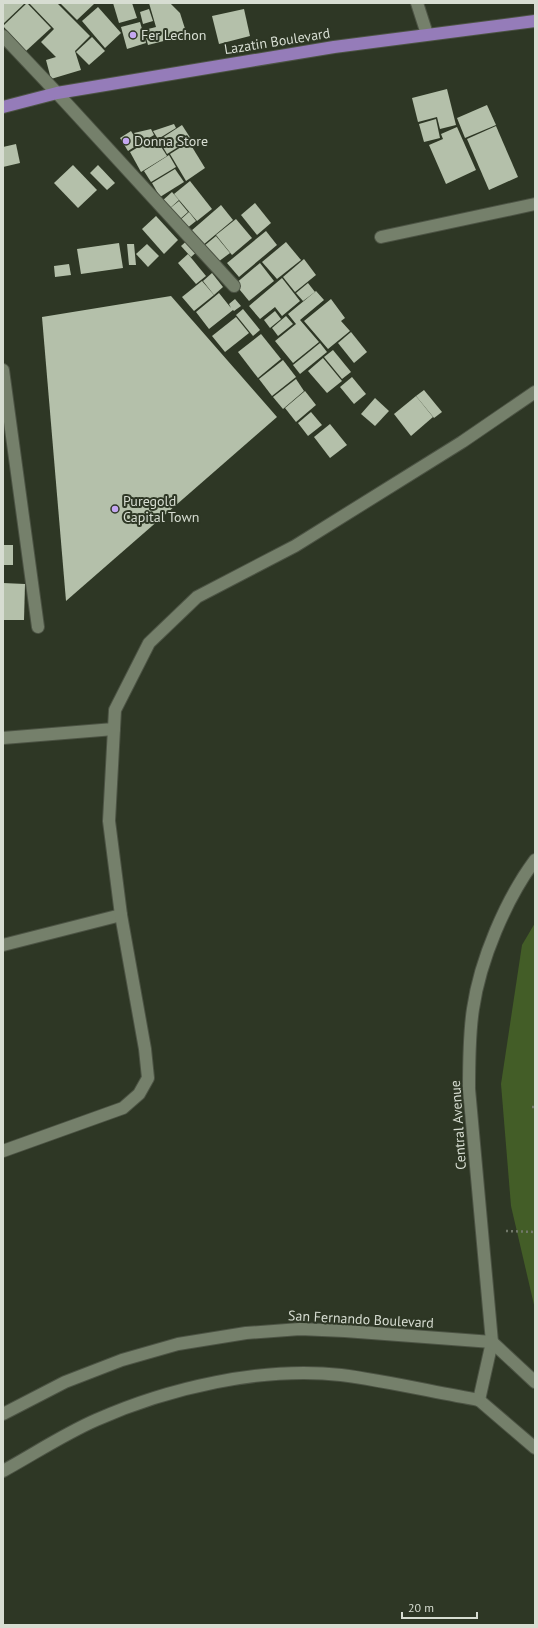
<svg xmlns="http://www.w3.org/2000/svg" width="538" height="1628" viewBox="0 0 538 1628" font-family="'PT Sans',sans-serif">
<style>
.green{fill:#435d27}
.building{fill:#b4c0aa}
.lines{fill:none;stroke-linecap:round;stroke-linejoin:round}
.minor-casing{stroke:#4c5344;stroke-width:14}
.major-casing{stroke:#4c5344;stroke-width:14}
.path{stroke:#717869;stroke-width:2.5;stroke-dasharray:2 3;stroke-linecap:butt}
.minor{stroke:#75806b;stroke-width:12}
.major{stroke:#957cb9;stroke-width:12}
.poi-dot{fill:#c4a7f1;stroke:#2e3725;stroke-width:1.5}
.labels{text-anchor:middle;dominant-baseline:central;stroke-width:4;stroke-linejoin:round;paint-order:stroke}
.poi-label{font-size:14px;fill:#d7ddd2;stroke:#2e3725;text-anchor:start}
.street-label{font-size:14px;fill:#d7ddd2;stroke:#2e3725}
</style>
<rect width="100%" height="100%" fill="#2e3725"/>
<polygon class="green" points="535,923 535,1309 511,1206 501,1084 522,945"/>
<g class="building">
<polygon points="3,3 25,3 3,24"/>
<polygon points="27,3 51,28 26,51 3,26"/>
<polygon points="29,3 57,3 90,36 74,52 75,51 81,70 51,79 46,60 56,57 41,42 54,29"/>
<polygon points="60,3 93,3 94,4 77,20"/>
<polygon points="113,3 132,3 137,18 119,23"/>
<polygon points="149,3 170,3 180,13 187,35 148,45 144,30 156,27"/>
<polygon points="98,7 121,33 105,48 82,21"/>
<polygon points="149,9 153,21 143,24 140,12"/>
<polygon points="244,9 250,36 219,44 212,16"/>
<polygon points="140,22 146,43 127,49 121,27"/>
<polygon points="92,37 105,51 89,65 76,52"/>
<polygon points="447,89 456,125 440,129 437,117 418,122 412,98"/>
<polygon points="487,105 496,125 465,138 457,118"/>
<polygon points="436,119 440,138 424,142 419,124"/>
<polygon points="174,124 176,128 158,139 153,131"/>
<polygon points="182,125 191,139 167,154 159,140"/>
<polygon points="496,126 518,177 489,190 467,139"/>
<polygon points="457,127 476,170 446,184 429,145 443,139 441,134"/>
<polygon points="151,129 154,135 141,143 134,133"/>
<polygon points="131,131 139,144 128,151 120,138"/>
<polygon points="155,137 167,156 141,172 130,152"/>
<polygon points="189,142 205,168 186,181 170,154"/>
<polygon points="16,144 20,163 3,167 3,147"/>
<polygon points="169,155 176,167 151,182 144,171"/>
<polygon points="73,165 97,190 78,208 54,183"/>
<polygon points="98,165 115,183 107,190 90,173"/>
<polygon points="175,169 184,182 160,197 152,183"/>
<polygon points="190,181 212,209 197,221 174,194"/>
<polygon points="172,192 179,200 169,209 162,201"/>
<polygon points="179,201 188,212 179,220 169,209"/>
<polygon points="255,203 271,223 257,235 241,215"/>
<polygon points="221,205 233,220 203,245 191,231"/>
<polygon points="189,212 196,221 186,229 179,221"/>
<polygon points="156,216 178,240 164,254 142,229"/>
<polygon points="236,219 252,238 232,255 216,235"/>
<polygon points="266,231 277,245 239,277 227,263"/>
<polygon points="216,236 230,253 218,262 204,246"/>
<polygon points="190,238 200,249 191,257 181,246"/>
<polygon points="286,242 301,260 277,279 262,262"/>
<polygon points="119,243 123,268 81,274 77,249"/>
<polygon points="127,244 134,244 136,265 129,265"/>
<polygon points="147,244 159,256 148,267 136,254"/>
<polygon points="188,254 206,276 196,284 178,263"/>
<polygon points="304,259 316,275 295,292 283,277"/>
<polygon points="260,263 274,281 249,301 235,284"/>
<polygon points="69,264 71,275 55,277 54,266"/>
<polygon points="212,273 223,287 214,295 203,281"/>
<polygon points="282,278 300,301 282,316 275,307 260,319 249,306"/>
<polygon points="202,281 214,295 194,311 182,297"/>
<polygon points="308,283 315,292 303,301 296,293"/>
<polygon points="316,291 324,300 300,320 319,342 293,363 275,341 296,324 288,314"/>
<polygon points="219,293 231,308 229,304 235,299 241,306 234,311 233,310 209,329 196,312"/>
<polygon points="171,296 277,417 66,601 42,317"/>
<polygon points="331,299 345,318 341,321 350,331 328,349 304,321"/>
<polygon points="243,309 260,330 253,336 236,315"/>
<polygon points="275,311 281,319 270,328 264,320"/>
<polygon points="286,316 293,324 278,336 272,328"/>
<polygon points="236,317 249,333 225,352 212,336"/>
<polygon points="351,332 367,352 354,363 338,343"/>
<polygon points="261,334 281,359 258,378 238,352"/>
<polygon points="320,343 327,352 300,374 293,365"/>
<polygon points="333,350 351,372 342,379 324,357"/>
<polygon points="323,358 342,381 327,393 308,371"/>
<polygon points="283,360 296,377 272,396 259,379"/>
<polygon points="352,377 366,394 354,404 340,387"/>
<polygon points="296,379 304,391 283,409 273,397"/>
<polygon points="424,390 442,412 434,418 416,396"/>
<polygon points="305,391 316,405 296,422 285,408"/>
<polygon points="416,396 433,417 411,436 394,414"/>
<polygon points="375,398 389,411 375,426 361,414"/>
<polygon points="311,412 322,425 308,436 298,423"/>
<polygon points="330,424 347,445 330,458 314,437"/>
<rect x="3" y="545" width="10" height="20"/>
<polygon points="3,583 25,584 24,620 3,620"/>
</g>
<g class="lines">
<g class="minor-casing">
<g id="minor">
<polyline points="417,3 427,34"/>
<polyline points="3,36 57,93 234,286"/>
<polyline points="381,237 535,204"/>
<polyline points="3,370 38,627"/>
<polyline points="3,738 114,729"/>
<polyline points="3,945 121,915"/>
<polyline points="3,1151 123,1108 139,1094 148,1078 145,1049 121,915 109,821 115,710 149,643 197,597 295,546 462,442 535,392"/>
<path d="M479,1400L492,1342L469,1089C469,1062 469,1035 473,1009C480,960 506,899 535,860"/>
<polyline points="479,1400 535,1448"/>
<polyline points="3,1414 65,1382 122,1360 178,1344 246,1333 300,1329 345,1331 492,1342 535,1382"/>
<path d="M3,1471C34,1454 64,1434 96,1420C168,1388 263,1366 341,1375C387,1381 433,1392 479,1400"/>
</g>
</g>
<g class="major-casing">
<polyline id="major" points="3,107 57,93 334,47 535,21"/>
</g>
<g class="path">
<polyline points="532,1107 535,1107"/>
<polyline points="506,1231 535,1232"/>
</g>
<use href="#minor" class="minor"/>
<use href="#major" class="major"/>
</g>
<g class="poi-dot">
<circle cx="133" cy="35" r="4"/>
<circle cx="126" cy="141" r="4"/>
<circle cx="115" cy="509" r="4"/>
</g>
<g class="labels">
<g class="poi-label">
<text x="141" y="35">Fer Lechon</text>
<text x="134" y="141">Donna Store</text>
<text x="123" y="501">Puregold<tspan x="123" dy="16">Capital Town</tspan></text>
</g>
<g class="street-label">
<text transform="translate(277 41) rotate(-9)">Lazatin Boulevard</text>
<text transform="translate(458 1125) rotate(-94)">Central Avenue</text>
<text transform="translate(361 1319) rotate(3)">San Fernando Boulevard</text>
</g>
</g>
<rect width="538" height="1628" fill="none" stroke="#d7ddd2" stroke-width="8"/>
<path d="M402 1612v6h75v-6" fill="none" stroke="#d7ddd2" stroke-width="2"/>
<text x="408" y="1612" font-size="12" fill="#d7ddd2" stroke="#2e3725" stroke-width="3" paint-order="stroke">20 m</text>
</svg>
